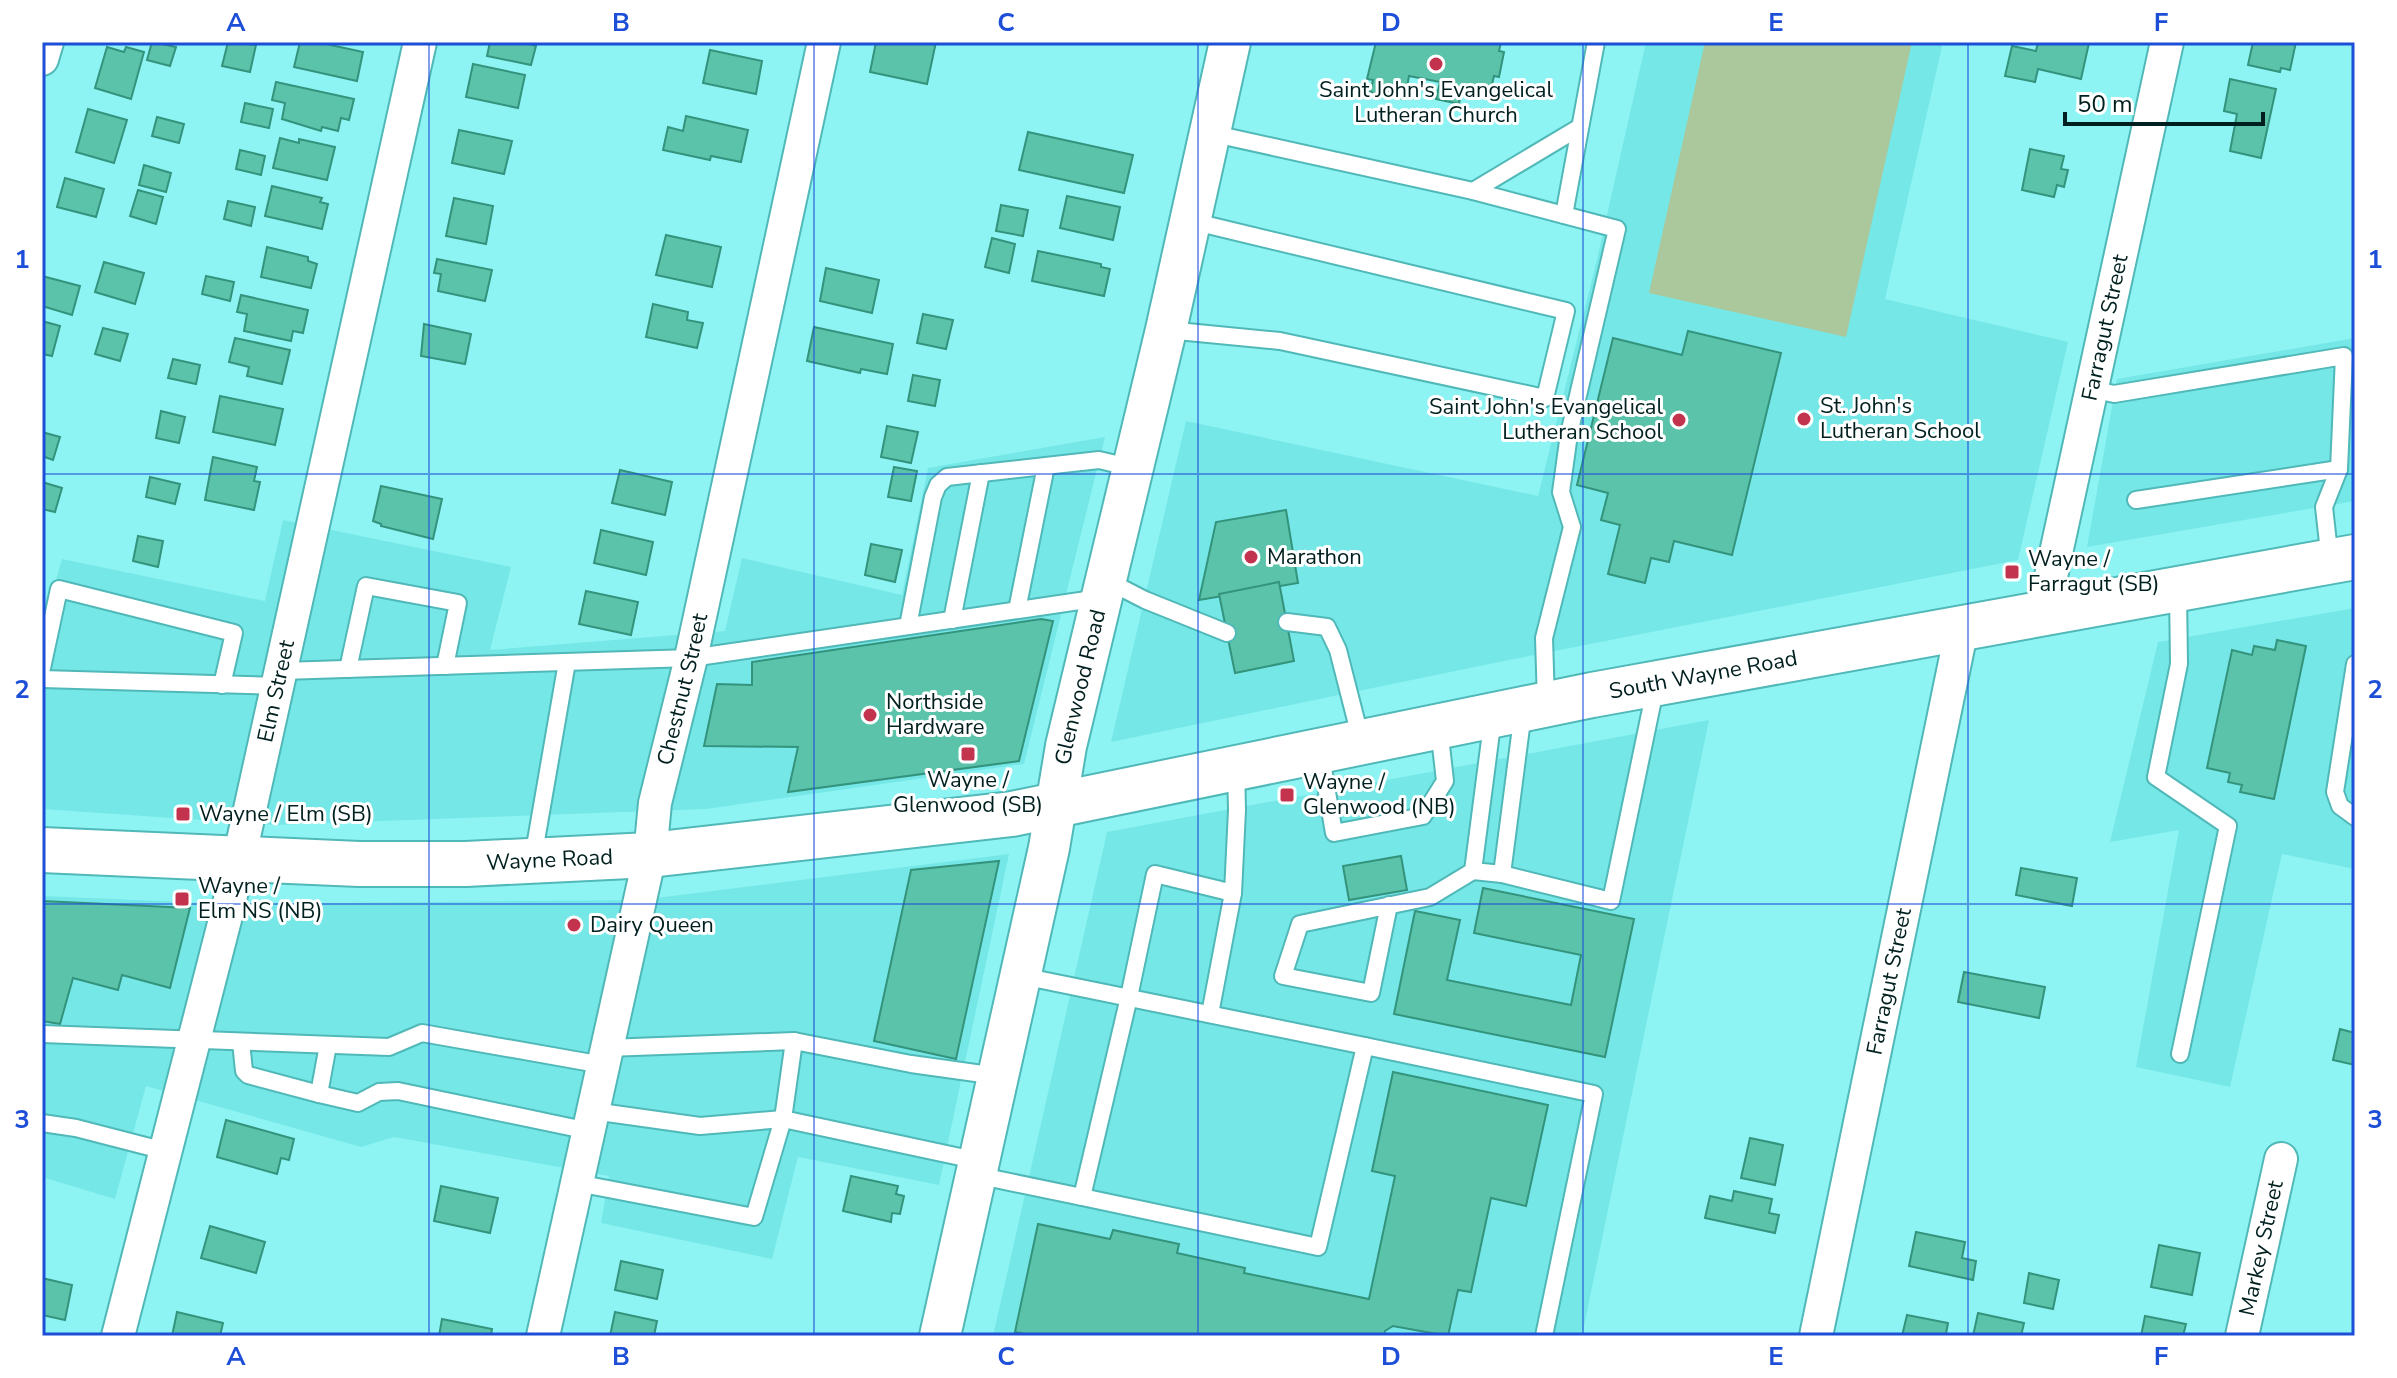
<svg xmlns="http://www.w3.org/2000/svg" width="2397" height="1378" viewBox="0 0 2397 1378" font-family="'Nunito Sans',sans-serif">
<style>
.built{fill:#76e7e7}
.green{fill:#aac89b}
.building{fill:#5ac3a9;stroke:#33937d;stroke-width:2}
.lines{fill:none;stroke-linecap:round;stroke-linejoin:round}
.service-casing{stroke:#51b8b8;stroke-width:20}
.minor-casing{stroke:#51b8b8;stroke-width:36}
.tertiary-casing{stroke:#51b8b8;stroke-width:44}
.secondary-casing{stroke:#51b8b8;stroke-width:48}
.service{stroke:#fff;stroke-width:16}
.minor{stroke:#fff;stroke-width:32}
.tertiary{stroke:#fff;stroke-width:40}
.secondary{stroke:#fff;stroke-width:44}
.grid{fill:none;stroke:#1d4ed8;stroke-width:2;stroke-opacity:0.55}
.poi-dot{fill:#c3334e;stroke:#fff;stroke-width:3}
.labels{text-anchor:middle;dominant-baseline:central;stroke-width:6;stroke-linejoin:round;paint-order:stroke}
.poi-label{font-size:22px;fill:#001f1f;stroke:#fff;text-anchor:start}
.street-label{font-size:22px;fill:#001f1f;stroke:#fff}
.neatline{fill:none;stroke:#1d4ed8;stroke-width:3}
.grid-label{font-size:26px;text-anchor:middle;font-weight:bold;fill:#1d4ed8}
</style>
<rect width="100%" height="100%" fill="#8ef4f3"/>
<g class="built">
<polygon points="1646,42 1943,42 1885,299 2068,342 2018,560 1499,662 1111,742 1186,421 1538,496 1596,264"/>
<polygon points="2355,338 2355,501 2087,547 2117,379"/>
<polygon points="1105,437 1024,764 706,809 275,825 42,809 42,629 62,559 265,601 283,520 511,567 490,650 725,631 742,558 902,595 928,468"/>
<polygon points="2355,608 2355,869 2282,854 2230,1087 2136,1067 2179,830 2110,842 2158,642"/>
<polygon points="1709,720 1582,1336 993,1336 1107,832"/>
<polygon points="1009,854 939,1185 798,1157 772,1259 601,1223 609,1176 394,1137 361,1147 146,1086 115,1199 42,1177 42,896 229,904 640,900"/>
</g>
<polygon class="green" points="1705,42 1912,42 1846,337 1649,293"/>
<g class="building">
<polygon points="152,42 176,47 170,66 147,60"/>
<polygon points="228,42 256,45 250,72 222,66"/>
<polygon points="300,42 317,42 363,52 357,81 294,67"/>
<polygon points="490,42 525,42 536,46 531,65 487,56"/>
<polygon points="876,42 936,42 927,84 870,72"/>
<polygon points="1376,42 1501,42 1499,51 1504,52 1499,77 1494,76 1490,93 1462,87 1459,104 1436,99 1440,82 1409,76 1405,99 1370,92 1373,80 1367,79"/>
<polygon points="2038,42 2089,43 2081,79 2038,69 2035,82 2005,76 2012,46 2036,51"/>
<polygon points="2253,42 2296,42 2290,70 2281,68 2280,72 2248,65"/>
<polygon points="107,47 124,52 126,47 144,52 131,99 95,88"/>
<polygon points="710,50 762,61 756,94 703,83"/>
<polygon points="473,64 525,75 518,108 466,97"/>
<polygon points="2230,79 2276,89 2261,158 2230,151 2237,114 2224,111"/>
<polygon points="276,82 354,99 349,120 341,118 338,131 322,127 321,131 282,119 285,103 272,100"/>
<polygon points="245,103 273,109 269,128 241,122"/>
<polygon points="88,109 127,120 114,163 76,152"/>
<polygon points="686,116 748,130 741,162 711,156 710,160 663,150 668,127 683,131"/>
<polygon points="157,117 184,124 179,143 152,136"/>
<polygon points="459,130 512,141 504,174 452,163"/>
<polygon points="1028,132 1133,155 1124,193 1019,170"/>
<polygon points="280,138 299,143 299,139 335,147 327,180 273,168"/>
<polygon points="2030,149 2064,156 2061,169 2068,170 2064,187 2057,185 2054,197 2022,190"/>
<polygon points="240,150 265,156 261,175 236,169"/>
<polygon points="144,165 171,173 166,192 139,185"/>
<polygon points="65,178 104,189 96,217 57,207"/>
<polygon points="272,186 322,198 320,202 328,204 322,229 265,216"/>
<polygon points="138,190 163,197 156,224 130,216"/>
<polygon points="1067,196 1120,207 1113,240 1060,228"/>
<polygon points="454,198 493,206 486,244 446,236"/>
<polygon points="228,201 255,207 251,226 224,219"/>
<polygon points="1001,205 1028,210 1023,236 996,231"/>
<polygon points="666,235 721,247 712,287 656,275"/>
<polygon points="992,238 1015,244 1009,273 985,267"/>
<polygon points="267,247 308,257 308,261 317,264 311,288 261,277"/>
<polygon points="1038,251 1101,264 1101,267 1110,269 1104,296 1032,281"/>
<polygon points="437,259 492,270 485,301 438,291 441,274 434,273"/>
<polygon points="104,262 144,273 135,304 95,292"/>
<polygon points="826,268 879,280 872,313 820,301"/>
<polygon points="42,276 80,286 72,315 42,306"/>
<polygon points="206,276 234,282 230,301 202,294"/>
<polygon points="241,295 308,310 303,333 293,331 291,341 244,331 247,314 237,312"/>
<polygon points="653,304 688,312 687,320 703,323 697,348 646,337"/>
<polygon points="923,314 953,320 946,349 917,343"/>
<polygon points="42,321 60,326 52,356 42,354"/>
<polygon points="424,324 471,334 465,364 421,356"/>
<polygon points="814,327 893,344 887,374 861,369 860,373 807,361"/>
<polygon points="103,328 128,334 120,361 95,354"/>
<polygon points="1688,331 1781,353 1732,555 1674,541 1669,562 1651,558 1645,583 1608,574 1620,525 1601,520 1608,493 1577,485 1613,338 1682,355"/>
<polygon points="235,338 290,350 282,384 247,376 249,367 229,362"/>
<polygon points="173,359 200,365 196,384 168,378"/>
<polygon points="913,375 940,380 935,406 908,401"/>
<polygon points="220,396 283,409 275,445 213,432"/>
<polygon points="161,411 185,417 179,443 156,438"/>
<polygon points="887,426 918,432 911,463 881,457"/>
<polygon points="42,432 60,437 53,460 42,456"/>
<polygon points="213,457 257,467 254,481 260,482 254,510 205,500"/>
<polygon points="894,467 917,471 911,501 888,497"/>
<polygon points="620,470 672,482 665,515 612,503"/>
<polygon points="150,477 180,484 175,504 146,497"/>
<polygon points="42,482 62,488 55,512 42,509"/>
<polygon points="381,486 442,499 433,539 381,526 381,524 373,521"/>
<polygon points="1286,510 1298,583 1199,600 1216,522"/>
<polygon points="601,530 653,542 646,575 594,563"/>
<polygon points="138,536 163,541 158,567 133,561"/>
<polygon points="871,544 902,550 895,582 865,575"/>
<polygon points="1279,582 1294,661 1235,673 1219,594"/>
<polygon points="586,591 638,602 631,635 579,624"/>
<polygon points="1041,619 1053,621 1019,761 788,792 798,747 704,746 717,684 752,685 752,662"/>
<polygon points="2277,640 2306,646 2274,799 2240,792 2242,785 2228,782 2230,773 2207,768 2232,650 2252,655 2254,646 2275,650"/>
<polygon points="1401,856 1407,890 1349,900 1343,866"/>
<polygon points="999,861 956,1059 874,1041 911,870"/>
<polygon points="2021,868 2077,878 2072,906 2016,895"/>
<polygon points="1483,888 1634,919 1605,1057 1394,1014 1415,911 1460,920 1447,980 1571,1005 1581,955 1474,933"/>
<polygon points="42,901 190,908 170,988 122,975 118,990 73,978 60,1024 42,1021"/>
<polygon points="1964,972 2045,987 2039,1018 1958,1002"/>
<polygon points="2340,1029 2355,1033 2355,1065 2333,1060"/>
<polygon points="1393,1072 1548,1105 1526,1206 1491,1198 1471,1292 1458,1290 1448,1336 1393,1326 1385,1331 1384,1336 1036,1336 1015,1332 1038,1224 1110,1239 1113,1230 1179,1244 1177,1253 1245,1268 1244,1273 1369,1299 1395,1176 1372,1171"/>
<polygon points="226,1120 294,1139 289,1160 281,1158 277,1174 217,1157"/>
<polygon points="1750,1138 1783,1145 1775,1185 1741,1178"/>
<polygon points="851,1176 898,1186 896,1194 904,1196 900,1214 892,1213 891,1222 843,1211"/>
<polygon points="441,1186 498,1198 490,1233 434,1221"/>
<polygon points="1734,1191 1772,1199 1769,1213 1779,1215 1775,1233 1705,1218 1710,1196 1732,1201"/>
<polygon points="210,1226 265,1242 256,1273 201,1258"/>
<polygon points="1916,1232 1965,1242 1962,1258 1976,1261 1973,1280 1909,1266"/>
<polygon points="2159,1245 2200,1253 2192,1295 2151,1287"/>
<polygon points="621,1261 663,1270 657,1299 615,1290"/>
<polygon points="2029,1273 2059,1280 2053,1309 2024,1303"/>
<polygon points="42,1278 72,1285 65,1320 42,1315"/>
<polygon points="177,1312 223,1323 220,1336 172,1336"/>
<polygon points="615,1312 657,1321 654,1336 610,1336"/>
<polygon points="1978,1313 2024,1323 2021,1336 1973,1336"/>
<polygon points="1907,1315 1948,1323 1946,1334 1956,1336 1902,1336"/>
<polygon points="2145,1316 2186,1324 2183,1336 2141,1336"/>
<polygon points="442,1319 492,1329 491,1336 439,1336"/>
</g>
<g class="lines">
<g class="service-casing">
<g id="service">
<polyline points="1210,133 1473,191 1617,229 1569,434 1561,492 1572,527 1544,638 1546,703"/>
<polyline points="1473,191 1580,127"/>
<polyline points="1564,215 1596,42"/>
<polyline points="1167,330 1280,341 1545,398 1566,311 1191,221"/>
<polyline points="2091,389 2114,394 2344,356 2339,469 2324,507 2330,561"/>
<polyline points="2136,500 2339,469"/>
<polyline points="1108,581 1145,600 1227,633"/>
<polyline points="2178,591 2179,664 2156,777 2228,826 2180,1054"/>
<polyline points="1017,610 1046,466"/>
<polyline points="952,620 981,473"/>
<polyline points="1287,622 1327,627 1338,650 1361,740"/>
<polyline points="908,626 933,497 938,485 947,477 1099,460 1133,468"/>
<polyline points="2355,664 2335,792 2340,806 2355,817"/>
<polyline points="42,668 59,589 234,633 222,685"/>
<polyline points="348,669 366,586 458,603 445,666"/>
<polyline points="282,671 691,658 1100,598"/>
<polyline points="42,679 279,686"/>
<polyline points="1493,717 1473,871 1502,874 1523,712"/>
<polyline points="1320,751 1334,833 1423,816 1445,781 1439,728"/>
<polyline points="533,858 567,662"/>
<polyline points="1502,874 1611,901 1656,685"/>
<polyline points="1389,905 1371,993 1283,976 1300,924 1430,897 1473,871"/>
<polyline points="1022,976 1365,1046 1318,1247 1082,1197"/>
<polyline points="1210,1014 1233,893"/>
<polyline points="42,1034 389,1047 422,1033 603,1065"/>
<polyline points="794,1041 783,1119 979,1161"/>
<polyline points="241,1042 244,1071 248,1075 319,1094 328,1045"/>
<polyline points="1365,1046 1594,1094 1544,1336"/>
<polyline points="607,1048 794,1041 911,1064 997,1076"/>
<polyline points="319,1094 358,1103 379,1092 398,1091 589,1131"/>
<polyline points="42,1123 76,1128 165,1151"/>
<polyline points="976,1175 1082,1197 1129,997 1155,874 1233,893 1237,810 1236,768"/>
<polyline points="577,1183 754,1217 783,1119 700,1126 593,1111"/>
</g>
</g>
<g class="minor-casing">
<g id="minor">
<polyline points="42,59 47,42"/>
<path id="s1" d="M2043,613L2167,42"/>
<path id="s2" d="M118,1336L229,904L420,42"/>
<path id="s3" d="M543,1336L650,855L655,803L691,658L824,42"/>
<path id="s4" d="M1816,1336L1962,628"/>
<path id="s5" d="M2242,1336L2281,1159"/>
</g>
</g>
<g class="tertiary-casing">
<g id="tertiary">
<path id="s6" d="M940,1336L1049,848L1066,746L1166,330L1230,42"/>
</g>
</g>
<g class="secondary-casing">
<g id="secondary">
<path id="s7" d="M42,850L359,864H466L650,855L1012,814L1592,695L2355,557"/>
</g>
</g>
<use href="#service" class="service"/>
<use href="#minor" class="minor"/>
<use href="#tertiary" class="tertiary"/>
<use href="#secondary" class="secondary"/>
</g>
<path class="grid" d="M429,42V1336M814,42V1336M1198,42V1336M1583,42V1336M1968,42V1336M42,474H2355M42,904H2355"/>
<g class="poi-dot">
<circle cx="1436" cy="64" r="8"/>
<circle cx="1804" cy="419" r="8"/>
<circle cx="1679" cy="420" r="8"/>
<circle cx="1251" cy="557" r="8"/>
<rect x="2004" y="564" width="16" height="16" rx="4"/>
<circle cx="870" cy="715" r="8"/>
<rect x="960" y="746" width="16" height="16" rx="4"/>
<rect x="1279" y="787" width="16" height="16" rx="4"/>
<rect x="175" y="806" width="16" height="16" rx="4"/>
<rect x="174" y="891" width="16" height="16" rx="4"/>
<circle cx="574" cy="925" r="8"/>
</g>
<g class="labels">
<g class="poi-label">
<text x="1436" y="90" text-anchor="middle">Saint John's Evangelical<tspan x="1436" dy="25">Lutheran Church</tspan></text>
<text x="1820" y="406">St. John's<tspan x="1820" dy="25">Lutheran School</tspan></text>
<text x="1663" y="407" text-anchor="end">Saint John's Evangelical<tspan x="1663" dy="25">Lutheran School</tspan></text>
<text x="1267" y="557">Marathon</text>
<text x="2028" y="559">Wayne /<tspan x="2028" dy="25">Farragut (SB)</tspan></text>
<text x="886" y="702">Northside<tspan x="886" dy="25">Hardware</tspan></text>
<text x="968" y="780" text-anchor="middle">Wayne /<tspan x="968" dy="25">Glenwood (SB)</tspan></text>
<text x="1303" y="782">Wayne /<tspan x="1303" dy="25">Glenwood (NB)</tspan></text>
<text x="199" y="814">Wayne / Elm (SB)</text>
<text x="198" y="886">Wayne /<tspan x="198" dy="25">Elm NS (NB)</tspan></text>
<text x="590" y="925">Dairy Queen</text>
</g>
<g class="street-label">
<text stroke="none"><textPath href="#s1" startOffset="292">Farragut Street</textPath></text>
<text stroke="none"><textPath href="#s7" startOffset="1678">South Wayne Road</textPath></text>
<text stroke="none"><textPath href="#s6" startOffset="664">Glenwood Road</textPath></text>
<text stroke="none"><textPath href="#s3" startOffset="662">Chestnut Street</textPath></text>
<text stroke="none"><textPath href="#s2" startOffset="664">Elm Street</textPath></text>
<text stroke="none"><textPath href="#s7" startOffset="508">Wayne Road</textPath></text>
<text stroke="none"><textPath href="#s4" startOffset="362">Farragut Street</textPath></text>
<text stroke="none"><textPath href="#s5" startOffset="90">Markey Street</textPath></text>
</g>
</g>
<rect width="2397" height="1378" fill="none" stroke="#ffffff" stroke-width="88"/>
<path d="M2065 112v12h198v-12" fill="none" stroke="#001f1f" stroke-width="4"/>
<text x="2077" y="112" font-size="24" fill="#001f1f" stroke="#ffffff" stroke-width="6" paint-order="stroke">50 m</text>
<rect x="44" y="44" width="2309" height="1290" class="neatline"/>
<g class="grid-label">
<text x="236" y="31">A</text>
<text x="621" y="31">B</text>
<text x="1006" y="31">C</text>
<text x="1391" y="31">D</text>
<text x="1776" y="31">E</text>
<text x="2161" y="31">F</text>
<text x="22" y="268">1</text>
<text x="2375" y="268">1</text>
<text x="22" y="698">2</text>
<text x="2375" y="698">2</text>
<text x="22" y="1128">3</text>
<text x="2375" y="1128">3</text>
<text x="236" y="1365">A</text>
<text x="621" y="1365">B</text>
<text x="1006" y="1365">C</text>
<text x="1391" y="1365">D</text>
<text x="1776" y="1365">E</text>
<text x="2161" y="1365">F</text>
</g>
</svg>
